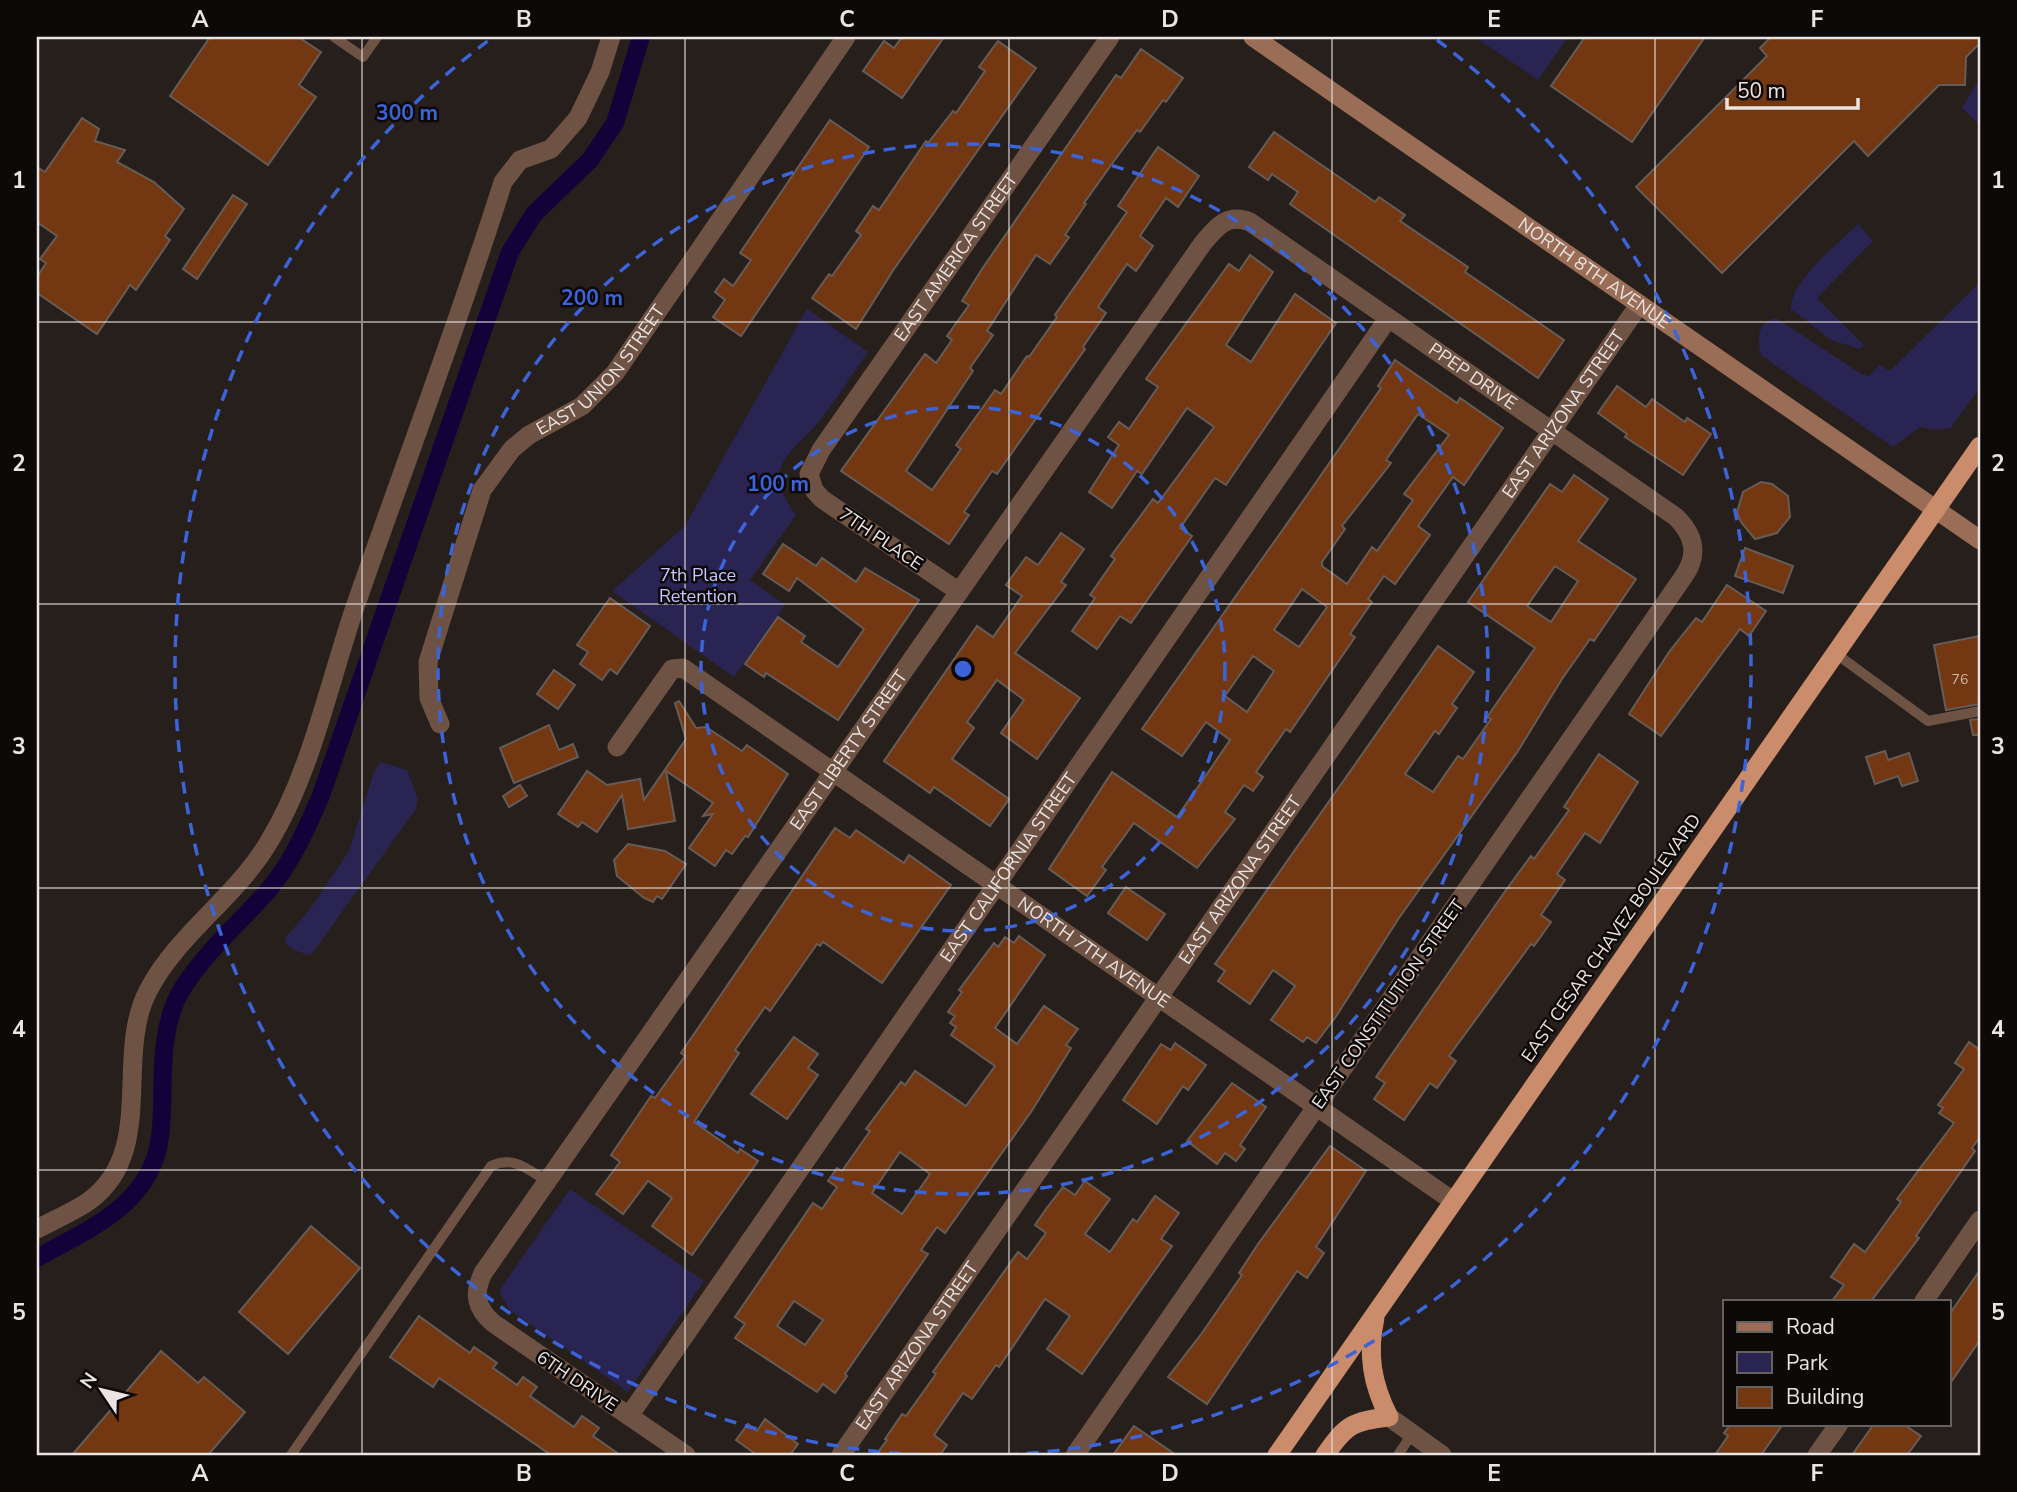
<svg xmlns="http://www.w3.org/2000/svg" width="2017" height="1492" viewBox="0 0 2017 1492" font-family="'Nunito Sans',sans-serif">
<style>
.green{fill:#2a2453}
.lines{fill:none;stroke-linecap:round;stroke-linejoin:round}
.canal{stroke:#120239;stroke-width:18}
.building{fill:#733711;stroke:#665c57;stroke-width:2;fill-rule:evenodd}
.service{stroke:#6e5243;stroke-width:10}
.minor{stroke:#6e5243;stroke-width:19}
.secondary{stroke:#996d56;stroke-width:19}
.trunk{stroke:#ca8c6a;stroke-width:19}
.grid{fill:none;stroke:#eae4e2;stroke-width:2;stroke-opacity:0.55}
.ring{fill:none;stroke:#3c64da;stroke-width:3.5;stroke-dasharray:12 9}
.labels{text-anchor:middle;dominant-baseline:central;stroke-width:5;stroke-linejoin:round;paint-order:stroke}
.number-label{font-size:14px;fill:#ccb9ae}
.street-label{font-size:18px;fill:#eae4e2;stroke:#0d0908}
.park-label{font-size:18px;fill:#c8c6fd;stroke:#0d0908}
.centre{fill:#3c64da;stroke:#0d0908;stroke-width:3.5}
.ring-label{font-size:21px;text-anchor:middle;font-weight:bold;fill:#3c64da;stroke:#0d0908;stroke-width:5;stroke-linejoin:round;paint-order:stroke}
.neatline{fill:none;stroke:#eae4e2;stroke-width:2.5}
.grid-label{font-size:23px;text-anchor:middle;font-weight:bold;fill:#eae4e2}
</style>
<rect width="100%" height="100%" fill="#271f1b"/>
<g class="green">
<polygon points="1475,37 1568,37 1538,80"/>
<polygon points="1980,78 1980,125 1962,108"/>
<path d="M1858,224L1873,241L1817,298L1864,345L1860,349L1831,340L1791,309C1790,281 1839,243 1858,224Z"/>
<path d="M1980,282V387L1951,428L1936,430L1920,427L1893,447L1762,356C1756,341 1757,321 1776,318L1863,375L1869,376L1880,365L1890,371Z"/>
<path d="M807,309L868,352C852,374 838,398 821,419C792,454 759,465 796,515L750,580L785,605L734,677L612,591L685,526Z"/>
<path d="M380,762L407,770L418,799L416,809L311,955C301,953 292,950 285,943L286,937L311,908L349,851L374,772Z"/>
<polygon points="570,1189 704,1281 628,1392 510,1310 500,1294 501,1288"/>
</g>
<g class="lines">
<path class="canal" d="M37,1258C89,1229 152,1204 160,1137C163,1114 162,1090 163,1067C164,1040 168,1010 184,986C207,951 237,925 265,894C290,866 305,832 320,798L510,252L534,214L590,160L615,123L641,37"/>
</g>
<g class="building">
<polygon points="210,37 298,37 321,52 299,85 316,97 268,165 170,96"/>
<polygon points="902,37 944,37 902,98 863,71 884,41 894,48"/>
<polygon points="1585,37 1705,37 1632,142 1551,86"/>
<polygon points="1771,37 1980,37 1980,43 1966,57 1965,85 1939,85 1868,156 1854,141 1722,273 1636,187 1767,56 1760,48"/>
<polygon points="998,41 1036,68 894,269 856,329 812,298 829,274 832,276 861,235 856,231 873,206 879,210 926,141 928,143 953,111 956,113 985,71 979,67"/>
<polygon points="1141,49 1183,78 1166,102 1163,100 1140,132 1137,130 1114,161 1084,203 1086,204 1065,235 1069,237 1050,264 1036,255 987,331 993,335 970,368 973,371 906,471 932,490 961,449 956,445 995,390 1001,394 1027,356 1029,357 1057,317 1055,315 1127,212 1118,206 1158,147 1199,176 1178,207 1166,198 1140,236 1153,246 1136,271 1127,264 1098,307 1106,313 1083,347 1085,349 997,474 992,471 964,512 969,515 949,544 841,471 925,354 936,363 952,340 947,336 969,305 962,301 982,269 1116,75 1121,78"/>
<polygon points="82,118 99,129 95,141 125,150 117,162 154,182 184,209 165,236 170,240 136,290 130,285 97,334 37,293 37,277 46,263 40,259 57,236 37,222 37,167 45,172"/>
<polygon points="830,120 869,147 741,336 713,317 725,300 715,292 724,279 733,286 751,260 740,253"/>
<polygon points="1274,132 1375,202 1379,197 1405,215 1400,221 1468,267 1465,272 1564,340 1538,378 1290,204 1298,192 1272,174 1268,180 1249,167"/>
<polygon points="233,195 247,204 197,279 183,269"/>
<polygon points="1250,255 1273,272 1226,345 1251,362 1295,294 1336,323 1226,485 1215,478 1180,528 1192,536 1131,623 1120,616 1097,649 1072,631 1095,598 1090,595 1115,559 1111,556 1153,499 1158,503 1214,427 1187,408 1142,474 1137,471 1112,508 1089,492 1119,445 1108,437 1119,422 1129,429 1158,387 1146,379 1229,264 1239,271"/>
<path d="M1395,360L1457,403L1460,398L1503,428L1464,485L1453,477L1418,526L1430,535L1395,584L1384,576L1368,599L1372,602L1350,634L1355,637L1290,732L1286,729L1256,772L1263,777L1253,791L1244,785L1225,812L1235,819L1197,868L1134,823L1102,867L1106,870L1087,896L1049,869L1112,772L1177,817L1207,774L1230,740L1206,722L1182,756L1142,729L1310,491L1381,388L1378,386ZM1418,414L1449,435L1404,494L1413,500L1377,551L1372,547L1347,584L1322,566V562L1345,529L1342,526L1391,463L1386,460ZM1302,589L1327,607L1299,647L1274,630ZM1253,656L1274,671L1247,712L1225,696Z"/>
<polygon points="1617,386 1646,407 1652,399 1685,422 1687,418 1711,434 1683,475 1625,437 1627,434 1598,413"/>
<path d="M1574,475L1608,499L1578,541L1636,579L1594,641L1590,639L1562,679L1518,751L1399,918L1337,1015L1316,1043L1307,1037L1303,1042L1271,1020L1295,986L1273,970L1250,1004L1218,981L1225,971L1215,964L1438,646L1474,672L1452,704L1457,708L1439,734L1435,731L1405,774L1433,792L1458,756L1463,759L1491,719L1487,717L1535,648L1468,602L1550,484L1562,492ZM1555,566L1578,581L1551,622L1527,606Z"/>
<polygon points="1761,482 1772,484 1788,496 1790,517 1777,533 1755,539 1741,522 1737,512 1743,492"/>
<polygon points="1061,533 1084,549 1061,582 1066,585 1015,653 1080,698 1037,759 1001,733 1024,700 997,680 967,722 974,728 952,759 1009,799 990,826 934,787 930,793 884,761 977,626 993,637 1022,596 1006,585 1026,557 1038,565"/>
<polygon points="783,544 816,566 822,558 856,582 865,568 919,600 838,720 766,673 764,677 745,664 778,617 805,636 801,642 838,667 864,629 797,578 789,591 763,574"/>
<polygon points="1745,548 1793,566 1783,593 1735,576"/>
<polygon points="1727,585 1766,611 1749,636 1740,629 1661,736 1629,714 1669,652 1696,618 1702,622"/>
<polygon points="610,598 650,626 617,674 610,669 602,680 580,664 588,652 577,645"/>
<polygon points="1980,636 1980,704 1946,710 1934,645"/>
<polygon points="554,670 575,685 558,709 537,694"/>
<polygon points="679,701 696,728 706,727 742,751 747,745 788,774 748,837 745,836 732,854 726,850 715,866 689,848 713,814 703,816 713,803 666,771 675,821 628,829 622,795 597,832 582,822 578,827 558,814 587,771 607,785 640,779 644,800 686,739 675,703"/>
<polygon points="1980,719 1980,735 1973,735 1970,720"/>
<polygon points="549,725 559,750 573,744 578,757 514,783 500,748"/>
<polygon points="1885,751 1888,760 1909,753 1918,781 1902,786 1898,776 1875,784 1866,757"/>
<polygon points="1599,754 1638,782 1600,843 1585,833 1557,874 1565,880 1541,915 1551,922 1534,946 1531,944 1449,1056 1456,1061 1437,1088 1430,1083 1404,1120 1374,1099 1385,1083 1376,1077 1506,890 1531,856 1534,859 1569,810 1564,807"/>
<polygon points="520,785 527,796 509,807 503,796"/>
<polygon points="835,828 850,838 856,830 904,863 909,855 951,885 882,983 823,942 820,946 817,944 770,1011 765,1007 735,1050 739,1053 694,1122 738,1153 740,1149 758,1161 692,1255 652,1226 672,1198 648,1181 623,1214 596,1194 620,1162 611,1155 651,1096 655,1098 685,1056 681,1053"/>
<polygon points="628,844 665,851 686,864 662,899 657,896 653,902 644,898 617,876 614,860"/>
<polygon points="1126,887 1165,914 1147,940 1108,913"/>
<path d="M1019,936L1045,955L995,1028L1017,1044L1044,1006L1078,1029L1066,1045L1071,1048L1031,1112L945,1233L937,1227L921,1250L928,1254L845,1374L847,1376L835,1393L823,1384L817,1392L735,1338L745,1324L735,1317L813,1203L822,1209L837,1187L828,1181L837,1168L842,1171L870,1131L866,1129L901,1082L905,1085L915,1071L966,1106L995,1066L951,1035L956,1027L950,1023L955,1016L948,1012L962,992L959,990L994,943L998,947L1005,937L1014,943ZM900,1152L930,1174L902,1214L872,1193ZM794,1301L823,1320L805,1345L777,1326Z"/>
<polygon points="794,1037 818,1054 808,1068 818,1075 787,1119 751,1094"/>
<polygon points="1969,1042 1980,1050 1980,1137 1972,1148 1975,1151 1916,1236 1919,1238 1871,1301 1832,1301 1844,1285 1831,1277 1854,1244 1865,1252 1901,1202 1897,1199 1954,1123 1939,1113 1943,1108 1938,1105 1964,1069 1955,1063"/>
<polygon points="1175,1043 1206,1065 1188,1090 1183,1086 1157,1124 1123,1100 1161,1044 1171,1050"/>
<polygon points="1232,1083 1266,1107 1240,1145 1245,1149 1236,1161 1225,1153 1217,1164 1187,1141"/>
<polygon points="1330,1146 1366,1171 1316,1247 1324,1253 1307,1278 1297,1271 1207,1404 1168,1377 1202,1333 1242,1275 1239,1273 1258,1244"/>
<polygon points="1085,1181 1110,1199 1085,1234 1110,1252 1133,1219 1137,1222 1155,1196 1179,1213 1161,1239 1172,1246 1082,1374 1047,1349 1070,1316 1045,1299 999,1367 996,1365 972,1399 963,1393 934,1435 947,1445 940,1455 876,1455 887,1440 885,1439 902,1414 906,1416 936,1374 933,1372 1018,1252 1027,1259 1046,1233 1035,1225 1046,1209 1063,1187 1075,1195"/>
<polygon points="311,1226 360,1268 288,1354 239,1312"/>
<polygon points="1980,1270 1980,1340 1949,1385 1949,1315"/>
<polygon points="419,1316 470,1353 474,1347 497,1363 493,1368 517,1385 523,1377 537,1387 530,1396 574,1427 582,1416 599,1428 593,1436 620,1455 551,1455 439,1378 433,1387 390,1357"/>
<polygon points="161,1351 198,1383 204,1377 245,1412 208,1455 72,1455"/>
<polygon points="765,1419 798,1444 790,1455 757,1455 736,1440 748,1424 757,1431"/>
<polygon points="1731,1424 1783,1424 1761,1455 1715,1455 1728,1436 1724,1433"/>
<polygon points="1874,1424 1903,1424 1921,1436 1907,1455 1852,1455"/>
<polygon points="1134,1426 1176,1455 1113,1455"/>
</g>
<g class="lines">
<g class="service">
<polyline points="334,37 363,57 377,37"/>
<polyline points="1835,653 1928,721 1980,711"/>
<path d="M291,1455L491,1166C514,1155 528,1170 547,1181"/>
<polyline points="1398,1455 1412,1434"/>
</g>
<g class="minor">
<path id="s1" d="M958,591L822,499L814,490L809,474L821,450L1110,37"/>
<path id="s2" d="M440,724L429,698L428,662L482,490L512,449L529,435L582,406L615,373L846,37"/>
<path id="s3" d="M617,747L672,669L683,668L1453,1201"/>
<path d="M37,1229C54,1220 73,1212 89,1201C157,1152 114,1056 148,991C178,933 237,897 270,840C311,772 329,683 355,607C404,466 458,325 503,182L520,160L551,149L578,118L600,72L611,37"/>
<polyline points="1924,1301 1980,1220"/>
<path id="s4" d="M629,1416L1387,320"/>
<polyline points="1389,1417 1442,1455"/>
<path id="s5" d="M686,1455L493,1323C476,1308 473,1294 483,1273L1203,243C1217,226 1228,213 1250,222L1676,517C1694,535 1699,554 1684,576L1075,1455"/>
<path id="s6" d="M841,1455L1639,305"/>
<polyline points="1817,1455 1839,1424"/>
</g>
<path class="secondary" id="s7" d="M1253,37L1980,540"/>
<g class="trunk">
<polyline points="1277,1455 1980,446"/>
<path d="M1325,1455C1346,1425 1352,1421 1389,1417C1372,1384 1367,1354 1375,1318"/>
</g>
</g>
<path class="grid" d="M362,37V1455M685,37V1455M1009,37V1455M1332,37V1455M1655,37V1455M37,322H1980M37,604H1980M37,888H1980M37,1170H1980"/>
<g class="ring">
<circle cx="963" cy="669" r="262"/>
<circle cx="963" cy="669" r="525"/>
<path d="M922 1455A787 787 0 0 1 489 40M1437 40A787 787 0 0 1 1004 1455"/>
</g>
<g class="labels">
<g class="number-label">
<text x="1960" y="679">76</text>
</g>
<g class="street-label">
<text stroke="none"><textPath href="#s1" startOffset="455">EAST AMERICA STREET</textPath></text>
<text stroke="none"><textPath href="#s7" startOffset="415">NORTH 8TH AVENUE</textPath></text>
<text stroke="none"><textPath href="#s2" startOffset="416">EAST UNION STREET</textPath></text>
<text stroke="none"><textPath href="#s5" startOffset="1874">PPEP DRIVE</textPath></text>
<text stroke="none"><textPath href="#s6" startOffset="1267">EAST ARIZONA STREET</textPath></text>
<text transform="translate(881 539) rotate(34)">7TH PLACE</text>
<text stroke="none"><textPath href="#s5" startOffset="928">EAST LIBERTY STREET</textPath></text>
<text stroke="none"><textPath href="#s4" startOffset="667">EAST CALIFORNIA STREET</textPath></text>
<text stroke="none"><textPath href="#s6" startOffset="700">EAST ARIZONA STREET</textPath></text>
<text transform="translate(1611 938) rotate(-55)">EAST CESAR CHAVEZ BOULEVARD</text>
<text stroke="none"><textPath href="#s3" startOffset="606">NORTH 7TH AVENUE</textPath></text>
<text transform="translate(1388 1004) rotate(-55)">EAST CONSTITUTION STREET</text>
<text stroke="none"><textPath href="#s6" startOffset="133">EAST ARIZONA STREET</textPath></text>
<text transform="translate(577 1381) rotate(34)">6TH DRIVE</text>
</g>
<g class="park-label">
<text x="698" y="575">7th Place<tspan x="698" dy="21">Retention</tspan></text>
</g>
</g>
<circle cx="963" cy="669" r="10" class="centre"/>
<g class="ring-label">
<text x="407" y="120">300 m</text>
<text x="592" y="305">200 m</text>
<text x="778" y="491">100 m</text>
</g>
<rect width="2017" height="1492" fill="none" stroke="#0d0908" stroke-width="77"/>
<rect x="1723" y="1300" width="228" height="126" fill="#0d0908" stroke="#65615f" stroke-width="2"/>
<rect x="1737" y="1322" width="35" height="10" fill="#996d56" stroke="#65615f" stroke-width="2"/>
<text x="1786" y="1334" font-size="21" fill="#eae4e2">Road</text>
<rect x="1737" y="1352" width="35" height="21" fill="#2a2453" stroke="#65615f" stroke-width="2"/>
<text x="1786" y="1370" font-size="21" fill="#eae4e2">Park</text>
<rect x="1737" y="1387" width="35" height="21" fill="#733711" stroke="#65615f" stroke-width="2"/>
<text x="1786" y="1404" font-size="21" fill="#eae4e2">Building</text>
<g transform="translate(102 1390) rotate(305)" stroke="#0d0908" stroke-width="5" paint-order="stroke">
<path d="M0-5L12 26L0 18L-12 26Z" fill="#eae4e2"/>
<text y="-10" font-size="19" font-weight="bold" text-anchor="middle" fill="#eae4e2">N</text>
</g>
<path d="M1727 98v10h131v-10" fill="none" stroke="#eae4e2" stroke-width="3.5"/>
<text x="1737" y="98" font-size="21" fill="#eae4e2" stroke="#0d0908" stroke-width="5" paint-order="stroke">50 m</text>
<rect x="38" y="38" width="1941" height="1416" class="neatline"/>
<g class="grid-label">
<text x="200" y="27">A</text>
<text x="524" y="27">B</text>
<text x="847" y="27">C</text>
<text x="1170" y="27">D</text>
<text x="1494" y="27">E</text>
<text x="1817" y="27">F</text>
<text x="19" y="188">1</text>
<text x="1998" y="188">1</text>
<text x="19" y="471">2</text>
<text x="1998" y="471">2</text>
<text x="19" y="754">3</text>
<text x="1998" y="754">3</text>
<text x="19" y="1037">4</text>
<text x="1998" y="1037">4</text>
<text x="19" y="1320">5</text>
<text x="1998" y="1320">5</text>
<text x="200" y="1481">A</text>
<text x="524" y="1481">B</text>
<text x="847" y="1481">C</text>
<text x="1170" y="1481">D</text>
<text x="1494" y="1481">E</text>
<text x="1817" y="1481">F</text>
</g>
</svg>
